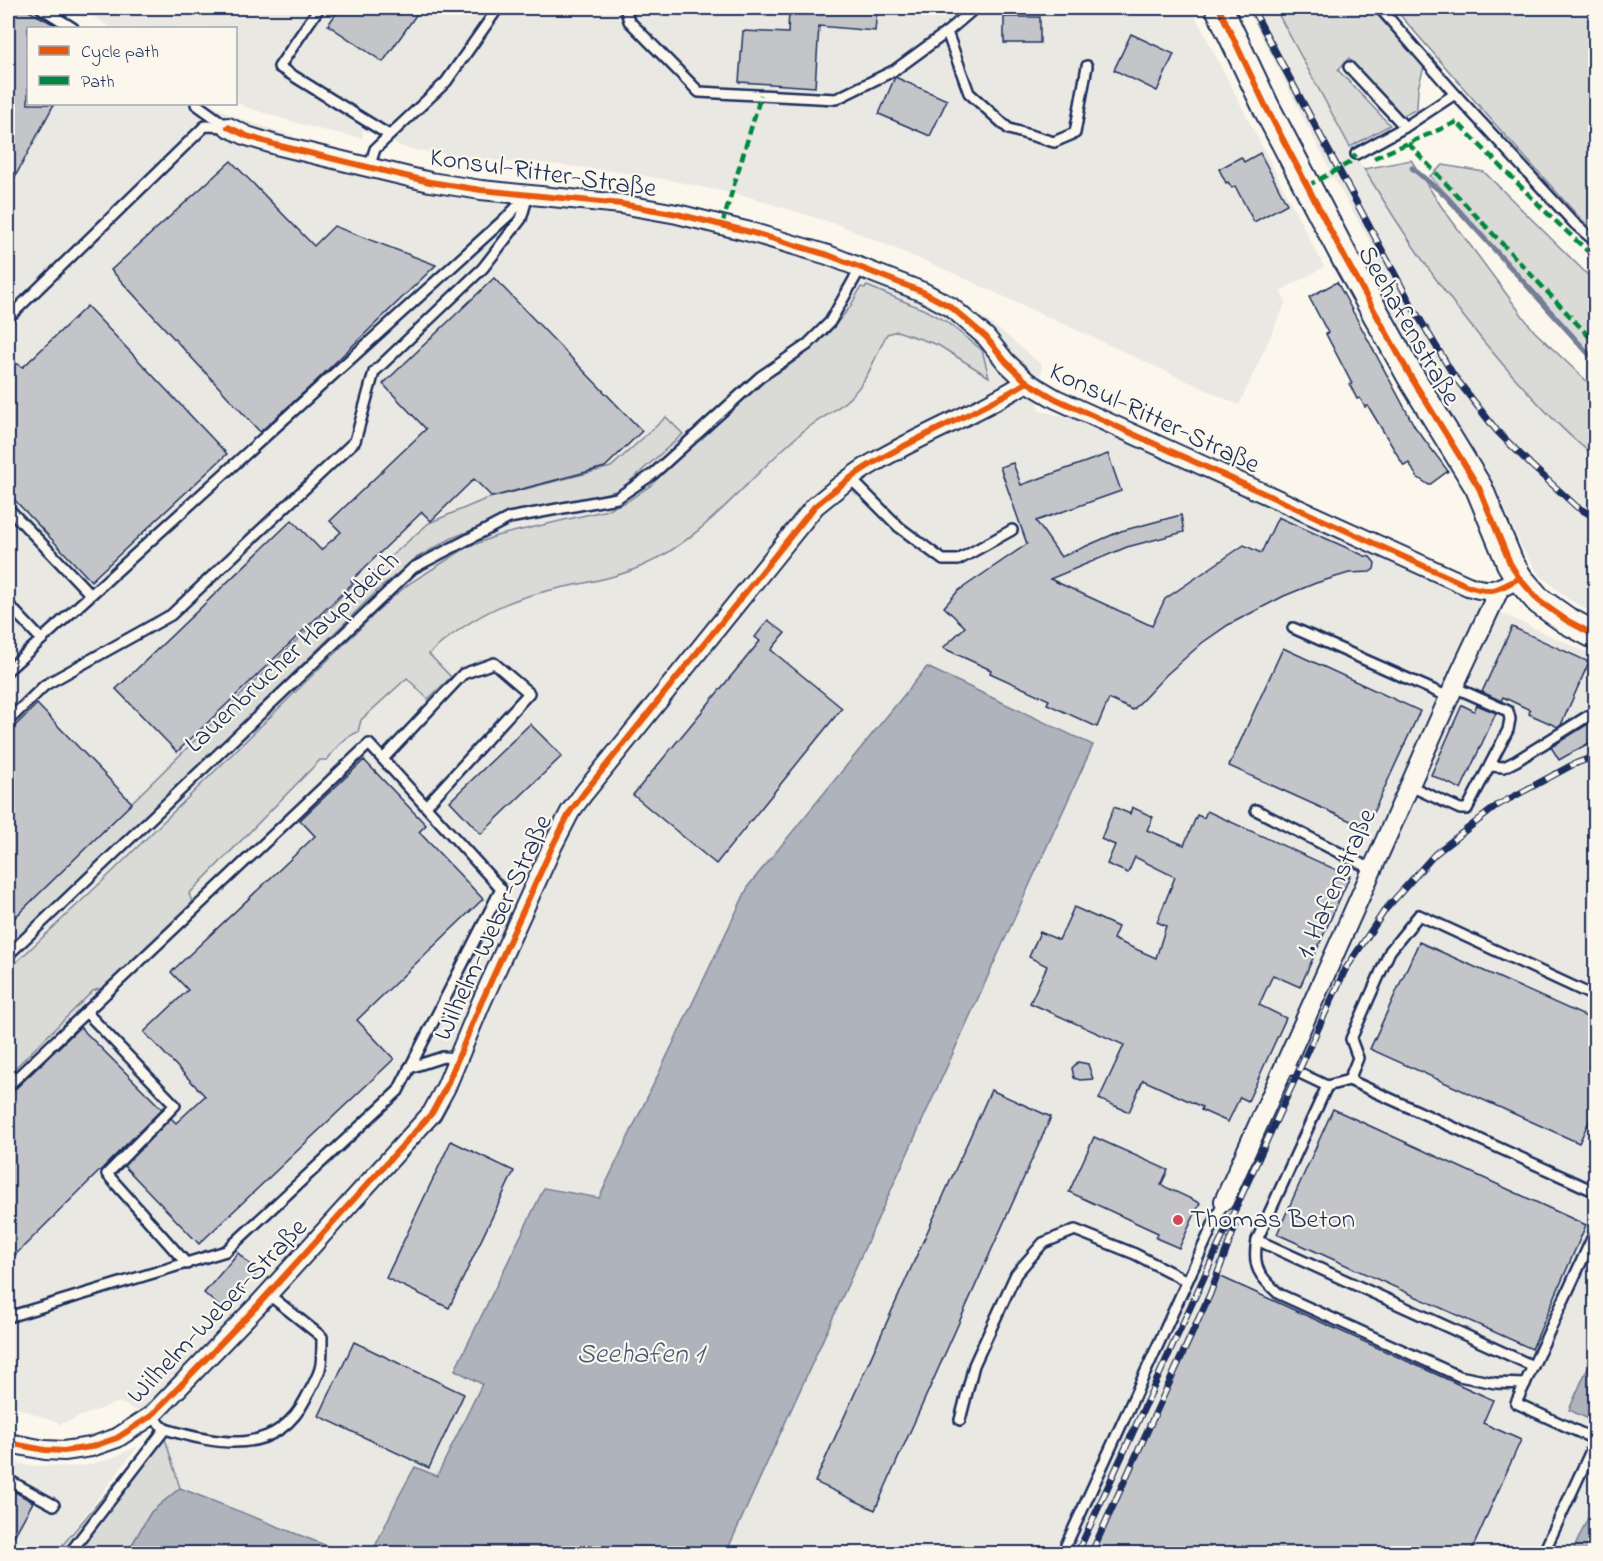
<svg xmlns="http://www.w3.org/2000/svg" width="1603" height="1561" viewBox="0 0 1603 1561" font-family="'Indie Flower',sans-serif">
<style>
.built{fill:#eae8e2}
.green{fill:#dadad7;stroke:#7a849a;stroke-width:1.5}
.water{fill:#afb3bb;stroke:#747e96;stroke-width:1.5}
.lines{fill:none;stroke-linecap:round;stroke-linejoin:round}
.stream{stroke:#747e96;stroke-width:5}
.building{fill:#c3c5c9;stroke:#1b2f5e;stroke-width:1.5}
.lane-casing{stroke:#1b2f5e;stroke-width:14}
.street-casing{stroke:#1b2f5e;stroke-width:22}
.secondary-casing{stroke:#1b2f5e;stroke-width:30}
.lane{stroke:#fbf7ec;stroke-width:9}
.street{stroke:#fbf7ec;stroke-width:18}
.secondary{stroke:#fbf7ec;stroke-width:26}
.rail-casing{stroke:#1b2f5e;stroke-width:7}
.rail{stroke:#fbf7ec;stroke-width:4.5;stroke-dasharray:14;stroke-linecap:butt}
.quiet{stroke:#00873e;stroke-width:4.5;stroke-dasharray:9 4.5;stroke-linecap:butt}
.cycleway-casing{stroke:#fbf7ec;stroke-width:10}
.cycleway{stroke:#e8590c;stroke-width:6}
.poi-dot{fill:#d1495b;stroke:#fbf7ec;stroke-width:2}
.labels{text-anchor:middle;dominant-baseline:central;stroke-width:4.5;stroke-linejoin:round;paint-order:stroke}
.street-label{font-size:27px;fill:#1b2f5e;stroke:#fbf7ec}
.poi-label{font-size:27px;fill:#1b2f5e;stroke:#fbf7ec;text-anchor:start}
.water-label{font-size:28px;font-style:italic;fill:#47577a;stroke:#fbf7ec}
</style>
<rect width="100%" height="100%" fill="#fbf7ec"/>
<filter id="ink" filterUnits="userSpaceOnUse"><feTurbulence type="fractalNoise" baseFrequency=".0167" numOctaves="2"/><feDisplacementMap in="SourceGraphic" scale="12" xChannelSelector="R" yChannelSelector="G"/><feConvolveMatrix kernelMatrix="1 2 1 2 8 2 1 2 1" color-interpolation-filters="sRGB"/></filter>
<g filter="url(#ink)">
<g class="built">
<polygon points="8,8 53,8 83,28 28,28 28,104 209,104 240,119 337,151 421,170 558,190 855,258 961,302 1005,334 1042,365 1038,410 1084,422 1595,656 1596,1351 1569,1410 1595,1422 1596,1502 1572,1553 726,1553 963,1030 749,885 599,1198 455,1370 482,1384 436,1477 416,1467 399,1496 372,1553 345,1553 180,1488 160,1422 119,1402 60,1424 8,1404"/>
<polygon points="80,8 1191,8 1324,267 1280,291 1286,302 1239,405 944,269 839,225 749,197 669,180 620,172 533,162 510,162 408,149 363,130 362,138 318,129 251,109 236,102 236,28 111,28"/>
<polygon points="1247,8 1275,8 1350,147 1407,240 1444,293 1595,456 1595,614 1568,599 1539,574 1523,550 1501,500 1409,355 1359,261 1376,252 1333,177 1324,181 1321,175 1330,170"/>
<polygon points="138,1446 56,1553 8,1553 8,1461 27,1465 71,1467 93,1464 117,1456"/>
</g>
<g class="green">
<polygon points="1275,8 1371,8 1424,67 1418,88 1417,109 1403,116 1358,72 1349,58 1338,70 1390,125 1350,147"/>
<polygon points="1394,8 1595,8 1595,233 1588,227 1494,123"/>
<path d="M1411,160L1441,206L1534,331L1595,389V456C1570,438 1547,413 1526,390C1463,323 1412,248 1364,169Z"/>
<polygon points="1443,165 1484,172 1595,282 1595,359 1430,176"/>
<path d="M867,286L925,310L945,321L982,350L989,377L938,345L897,331L887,334C876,354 870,376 854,393C840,410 816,420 800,434C748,478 703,541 640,567C608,581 573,584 539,593C497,603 461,625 429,654L451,677L428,699L407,678L361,720L358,732C343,738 336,748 327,760H320L189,894L193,904L107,986L93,991L8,1075V970L110,874L387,602L410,583L466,548L496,536L603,511L626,502L650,486L747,392L790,365L828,334L850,307L861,287L865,288Z"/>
<polygon points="666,417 683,434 620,490 494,521 452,538 416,558 379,589 136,828 8,948 8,924 354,584 357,586 429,523 486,499 611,467"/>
<polygon points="160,1422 180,1488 151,1512 127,1553 55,1554 156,1434"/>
</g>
<g class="water">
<polygon points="927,667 1093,745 726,1553 372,1553 399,1496 415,1467 437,1476 482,1384 455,1370 544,1188 599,1198 749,885"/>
<polygon points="1595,1351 1595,1422 1569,1410"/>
<polygon points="180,1488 345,1553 127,1553 151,1512"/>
<polygon points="1595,1502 1595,1553 1572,1553"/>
</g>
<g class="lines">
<polyline class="stream" points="1412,168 1446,196 1596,362"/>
</g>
<g class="building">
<polygon points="8,8 23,8 61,28 28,28 28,104 54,104 8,190"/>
<polygon points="340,8 421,8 383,62 328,25"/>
<polygon points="789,8 844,8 877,10 875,31 819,26 815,87 739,82 743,31 788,33"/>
<rect x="1004" y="17" width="36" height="26"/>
<polygon points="1131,34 1174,54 1157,91 1114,70"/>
<polygon points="895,77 947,100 930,136 879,114"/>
<polygon points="1260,153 1287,204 1254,222 1235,186 1232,188 1228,182 1226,183 1219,169 1241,157 1244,162"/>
<polygon points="231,161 314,246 334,226 436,265 312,385 260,432 111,270"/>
<polygon points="494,278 642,431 605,467 492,497 474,479 431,521 422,512 351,581 353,583 177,752 116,689 292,520 321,550 341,532 330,521 426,429 383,384"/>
<polygon points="1337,282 1415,427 1448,471 1429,485 1417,477 1409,463 1404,466 1368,406 1365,407 1360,398 1357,399 1350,385 1352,384 1326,334 1328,333 1309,297"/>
<polygon points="87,306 227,454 91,581 8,493 8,359 23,367"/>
<polygon points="1108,454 1121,491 1036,521 1061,557 1121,531 1181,515 1184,532 1127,547 1050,579 1152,626 1165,599 1244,545 1261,553 1278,517 1365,556 1370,557 1375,563 1374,569 1370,572 1349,573 1316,583 1284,596 1228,625 1202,643 1166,675 1133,710 1109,699 1097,727 1047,704 1049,700 990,673 991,670 943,648 965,627 944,607 958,591 1027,544 1000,467 1013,463 1021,485"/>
<polygon points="768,620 785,633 771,650 842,708 716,864 633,795 760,641 755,637"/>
<polygon points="1512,627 1589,662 1561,725 1558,727 1529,714 1530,710 1503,697 1501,701 1482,692"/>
<polygon points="1283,648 1420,711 1366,828 1229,766"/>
<polygon points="37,704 132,803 8,924 8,733"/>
<polygon points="1462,705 1474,711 1477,705 1496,713 1461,789 1431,775"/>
<polygon points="1596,719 1596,739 1559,760 1551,747"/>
<polygon points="530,724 562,756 481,834 450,801"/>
<polygon points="364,760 426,825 419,832 483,899 357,1020 394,1059 199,1244 124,1166 171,1118 176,1123 205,1096 144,1032 188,990 171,972 315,836 300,820"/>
<polygon points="1114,807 1130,814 1132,807 1153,817 1147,830 1184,845 1197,815 1204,818 1207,811 1350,876 1300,987 1273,975 1259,1005 1286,1018 1248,1101 1240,1097 1228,1122 1201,1110 1202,1107 1143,1080 1129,1112 1099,1099 1124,1045 1030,1003 1047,966 1029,957 1040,932 1059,940 1074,907 1118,927 1113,939 1156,958 1166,926 1157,922 1175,877 1135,857 1128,873 1107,864 1115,845 1101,839"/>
<polygon points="1419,942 1596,1021 1596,1106 1579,1143 1370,1049"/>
<polygon points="80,1027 162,1109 8,1262 8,1093 13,1091"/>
<polygon points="1078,1062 1088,1064 1093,1079 1080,1080 1074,1078 1072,1068"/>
<polygon points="991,1090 1051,1117 875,1510 815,1482"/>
<polygon points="1333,1109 1586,1225 1532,1349 1277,1234"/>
<polygon points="1094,1137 1168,1170 1161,1185 1200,1203 1179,1248 1156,1238 1158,1233 1069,1192"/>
<polygon points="451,1141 514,1171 449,1308 386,1278"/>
<polygon points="238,1253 258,1272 223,1310 204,1293"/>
<polygon points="1219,1276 1493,1400 1483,1423 1521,1440 1470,1554 1093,1554"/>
<polygon points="354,1342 464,1394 429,1468 319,1416"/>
<polygon points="8,1488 33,1502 8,1547"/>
</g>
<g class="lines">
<g class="lane-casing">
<g id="lane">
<polyline points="41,8 73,28"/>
<polyline points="319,8 279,67 389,135"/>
<polyline points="625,8 629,21 699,92 836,99 895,70 947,32 975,8"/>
<polyline points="1380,8 1455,94"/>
<polyline points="947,32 969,93 1009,129 1054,142 1075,133 1087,66"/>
<polyline points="1349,67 1405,127"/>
<polyline points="196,104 228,127"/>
<polyline points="1356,154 1405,127 1455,94 1575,224 1596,242"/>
<polyline points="369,168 375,149 446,82 498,8"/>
<polyline points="10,316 205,126 228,127"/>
<polyline points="850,478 899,527 943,560 958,560 1012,530"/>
<polyline points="8,508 90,594"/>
<polyline points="8,604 41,639"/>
<polyline points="1293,628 1449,697"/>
<polyline points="8,670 509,215 526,197"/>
<polyline points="8,721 45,685 171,615 355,441 374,372 483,268 521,219 528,195"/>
<polyline points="383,759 463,674 494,663 529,693 426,806"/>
<polyline points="1490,766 1504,767 1516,761 1596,711"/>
<polyline points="1410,786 1460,809 1467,809 1508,730 1510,719 1508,711 1454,687"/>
<polyline points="1256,810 1373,870"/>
<polyline points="8,955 413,568 509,518 617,498 653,474 760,377 807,345 830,322 861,267"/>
<polyline points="86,1012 175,1105 107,1174 187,1264"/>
<polyline points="1285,1066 1327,1086 1349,1080 1596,1192"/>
<polyline points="409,1068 443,1057 458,1058"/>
<polyline points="1349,1080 1358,1058 1351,1039 1390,951 1419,915 1596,997"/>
<polyline points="8,1086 369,744 501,889 398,1091 226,1251 8,1317"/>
<polyline points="1327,1086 1257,1240 1533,1366"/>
<polyline points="1596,1230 1516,1403 1596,1440"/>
<path d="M1257,1240C1252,1267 1259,1276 1279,1294L1459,1376L1495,1383L1525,1384"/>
<polyline points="960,1420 974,1365 1016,1274 1043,1243 1075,1230 1135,1254 1187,1281"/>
<path d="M165,1429C218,1445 276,1457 306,1398C311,1388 320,1375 321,1364C322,1356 322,1346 322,1337L268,1294"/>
<polyline points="8,1480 54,1505"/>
<polyline points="69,1554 165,1429 151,1416"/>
<polyline points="1062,1554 1224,1201"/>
<polyline points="1543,1554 1596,1440"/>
</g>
</g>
<g class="street-casing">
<g id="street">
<path d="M228,127L247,136L276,145L430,182L481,190L621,204L677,214L750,232L828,255L923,292L951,307L986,337L1006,362L1027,382L1056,399L1468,586C1492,594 1498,590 1519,578"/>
<polyline points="1224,1201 1460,673 1499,590"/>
<path d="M8,1443L45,1450L64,1451L91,1447L117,1438L151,1416L258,1305L432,1113L446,1087L481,1003L553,845L570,812L584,793L815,506C835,490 853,474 875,462C924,433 978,413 1027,382"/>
</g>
</g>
<g class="secondary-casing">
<polyline id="secondary" points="1219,8 1266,107 1345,258 1411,377 1479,488 1510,563 1519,578 1539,601 1566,620 1596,636"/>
</g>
<use href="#lane" class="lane"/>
<use href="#street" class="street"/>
<use href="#secondary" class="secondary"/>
<g class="rail-casing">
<g id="rail">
<polyline points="1252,8 1412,306 1454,376 1497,431 1531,465 1577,507 1596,518"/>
<polyline points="1077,1554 1345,970 1385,910 1435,854 1498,805 1574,764 1596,756"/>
<polyline points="1091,1554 1210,1294 1235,1227"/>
</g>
</g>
<use href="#rail" class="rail"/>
<g class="quiet">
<polyline points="1408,143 1596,344"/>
<polyline points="1374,158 1457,122 1546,212 1596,259"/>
<polyline points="1307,186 1349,163 1356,154"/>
<polyline points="722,225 761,95"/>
</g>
<g class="cycleway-casing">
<g id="cycleway">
<polyline points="1219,8 1266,107 1345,258 1411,377 1479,488 1510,563 1519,578 1539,601 1566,620 1596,636"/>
<path d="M228,127L247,136L276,145L430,182L481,190L621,204L677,214L750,232L828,255L923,292L951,307L986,337L1006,362L1027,382L1056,399L1468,586C1492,594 1498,590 1519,578"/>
<path d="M8,1443L45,1450L64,1451L91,1447L117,1438L151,1416L258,1305L432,1113L446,1087L481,1003L553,845L570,812L584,793L815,506C835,490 853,474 875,462C924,433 978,413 1027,382"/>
</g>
</g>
<use href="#cycleway" class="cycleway"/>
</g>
</g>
<circle class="poi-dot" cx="1178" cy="1220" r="6"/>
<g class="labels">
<g class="street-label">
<text transform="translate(543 174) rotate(8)">Konsul-Ritter-Straße</text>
<text transform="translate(1408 326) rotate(60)">Seehafenstraße</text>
<text transform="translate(1154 419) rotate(25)">Konsul-Ritter-Straße</text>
<text transform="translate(293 653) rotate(-43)">Lauenbrucher Hauptdeich</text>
<text transform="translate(1337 884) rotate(-66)">1. Hafenstraße</text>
<text transform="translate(494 928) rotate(-65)">Wilhelm-Weber-Straße</text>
<text transform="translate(218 1312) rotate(-46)">Wilhelm-Weber-Straße</text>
</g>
<g class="poi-label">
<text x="1190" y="1220">Thomas Beton</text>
</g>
<g class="water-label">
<text x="640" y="1355">Seehafen 1</text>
</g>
</g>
<rect width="1603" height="1561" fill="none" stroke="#fbf7ec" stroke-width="30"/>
<rect x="15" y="15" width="1573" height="1531" fill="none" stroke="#1b2f5e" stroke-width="2" filter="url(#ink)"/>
<rect x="27" y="27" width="210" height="78" fill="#fbf7ec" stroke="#a1a7b3" stroke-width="1.5"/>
<rect x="39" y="46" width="30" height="9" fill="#e8590c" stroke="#a1a7b3" stroke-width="1.5"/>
<text x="81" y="57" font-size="18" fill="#1b2f5e">Cycle path</text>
<rect x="39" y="76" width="30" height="9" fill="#00873e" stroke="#a1a7b3" stroke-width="1.5"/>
<text x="81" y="87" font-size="18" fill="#1b2f5e">Path</text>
</svg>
